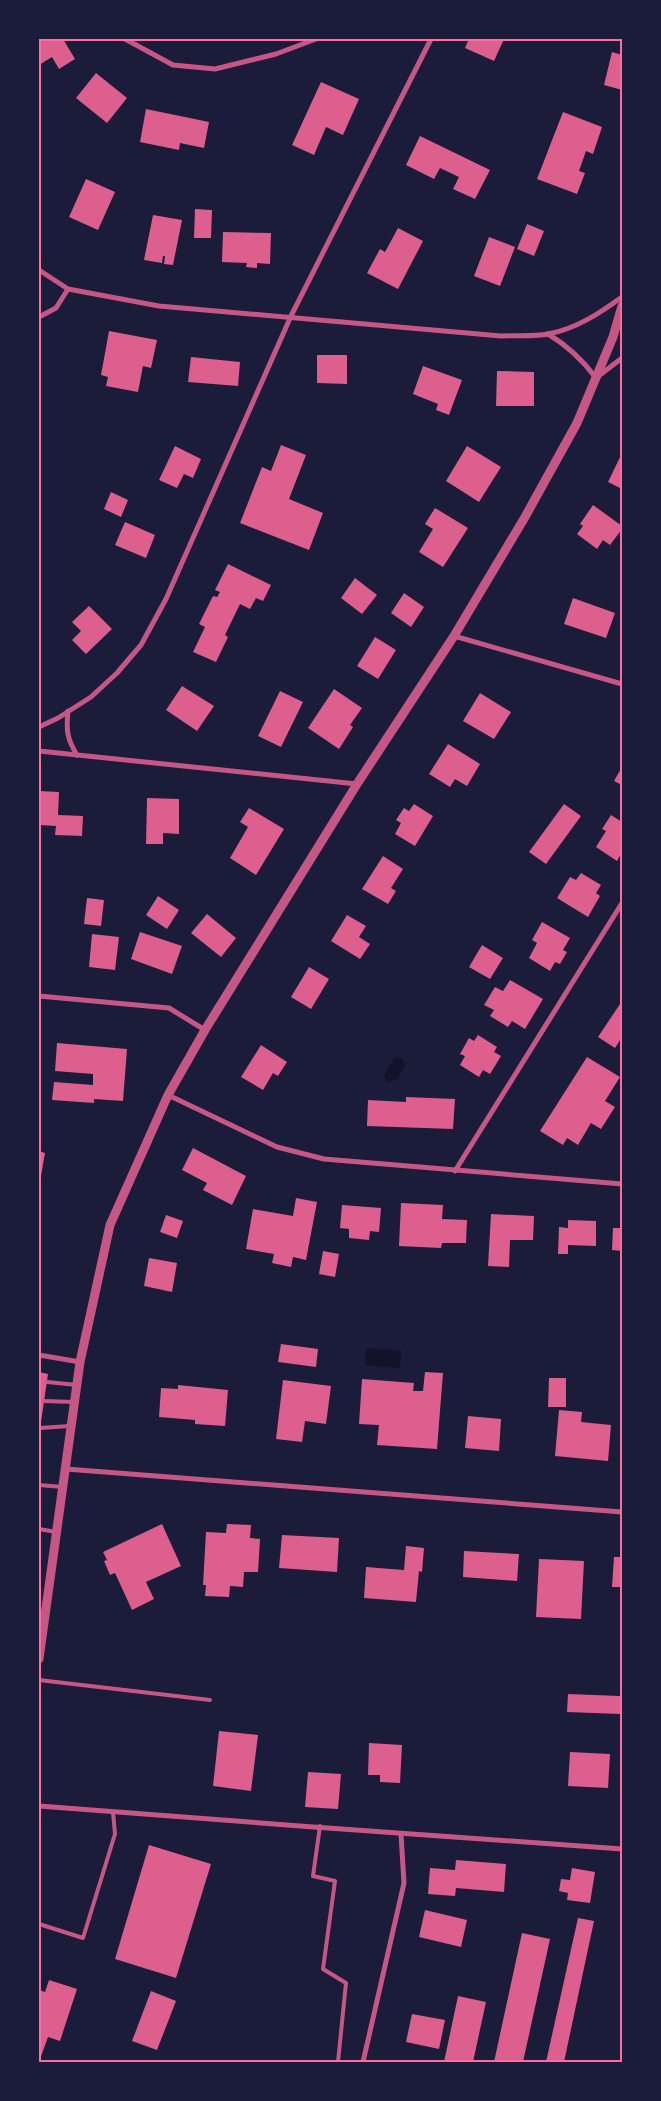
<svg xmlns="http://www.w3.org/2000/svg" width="661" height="2101" viewBox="0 0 661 2101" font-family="Karla,sans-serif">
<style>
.water{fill:#12122b}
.building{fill:#dd5f8e}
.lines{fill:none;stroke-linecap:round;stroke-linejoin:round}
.service{stroke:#c65784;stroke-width:4}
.minor{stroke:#c65784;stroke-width:5}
.tertiary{stroke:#c65784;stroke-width:9}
.neatline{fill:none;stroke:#ff6b9d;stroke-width:2}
</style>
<rect width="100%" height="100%" fill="#1b1b3a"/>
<g class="water">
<polygon points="395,1057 402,1058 405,1065 397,1080 387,1082 384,1075"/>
<polygon points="366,1348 401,1351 400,1368 365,1365"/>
</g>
<g class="building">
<polygon points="39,39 63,39 75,59 59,69 52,57 39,65"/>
<polygon points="469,39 504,39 494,61 465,48"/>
<polygon points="612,52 622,55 622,90 604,85"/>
<polygon points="96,73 127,98 107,123 76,98"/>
<polygon points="321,82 359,99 343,135 326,127 314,155 292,145"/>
<polygon points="146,109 209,122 204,148 180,143 179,150 140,142"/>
<polygon points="563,112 602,127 593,154 586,151 579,171 585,173 577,194 537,179"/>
<polygon points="420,136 490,170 475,199 453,189 459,177 440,168 434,179 406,165"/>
<polygon points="86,179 115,192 98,230 69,217"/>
<polygon points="195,209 212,210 211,238 194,238"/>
<polygon points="153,215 182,220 173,265 164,264 165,256 163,256 162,263 144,260"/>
<polygon points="527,224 544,231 534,256 517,249"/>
<polygon points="398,228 423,241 398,289 367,273 380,249 385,252"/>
<polygon points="223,232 271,233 270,264 257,263 257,268 246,267 247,263 222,262"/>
<polygon points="489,237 515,247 500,286 474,276"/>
<polygon points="109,331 157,340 151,368 143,366 138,392 106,386 108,377 101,375"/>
<polygon points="317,355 347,355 347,384 317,383"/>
<polygon points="191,357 240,362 238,386 188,382"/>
<polygon points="423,366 462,380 449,415 436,410 438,404 413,394"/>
<polygon points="497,371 534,372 534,406 496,406"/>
<polygon points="281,445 306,455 289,499 323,513 309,550 240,523 262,467 271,471"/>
<polygon points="175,446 201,459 193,478 184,474 177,488 159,480"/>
<polygon points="467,446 501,467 479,502 446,481"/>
<polygon points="622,453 622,489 608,482"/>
<polygon points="111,492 128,500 121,517 104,509"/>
<polygon points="593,505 622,526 622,529 610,545 603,540 597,549 577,534 583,526 580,524"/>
<polygon points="435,508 468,528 443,567 419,552 433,529 425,524"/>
<polygon points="125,522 155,535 146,558 115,545"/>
<polygon points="228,564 271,585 263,601 256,598 250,609 240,604 225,635 228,637 216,662 193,652 205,627 199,624 213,596 217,597 220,592 215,590"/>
<polygon points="355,578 377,595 362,614 341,598"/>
<polygon points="404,593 424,607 411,627 391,613"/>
<polygon points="573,598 615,613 606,638 564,624"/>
<polygon points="89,606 112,629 86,654 72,640 81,631 72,622"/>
<polygon points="375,637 396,650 378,679 357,666"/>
<polygon points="182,686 214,706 197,731 166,710"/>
<polygon points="334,689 362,708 350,725 353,727 339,749 308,728"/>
<polygon points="280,691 303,702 281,747 258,736"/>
<polygon points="480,693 511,712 494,739 463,721"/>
<polygon points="448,744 480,764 467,786 455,779 450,787 429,774"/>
<polygon points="622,767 622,785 614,781"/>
<polygon points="39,791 59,792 58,815 83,816 82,836 55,835 56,826 39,825"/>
<polygon points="147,798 179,799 179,834 163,833 163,844 146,844"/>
<polygon points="414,804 433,816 415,846 395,834 401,823 396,820 404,808 409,811"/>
<polygon points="564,804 581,816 546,864 529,852"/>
<polygon points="249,808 284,829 256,875 230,858 248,827 240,822"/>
<polygon points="611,815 622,822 622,852 617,861 596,847 606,831 602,829"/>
<polygon points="383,856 403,869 391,888 396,891 388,904 362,889"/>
<polygon points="581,873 601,885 596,893 600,896 588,917 557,898 570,877 576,880"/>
<polygon points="158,896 179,910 167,929 146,915"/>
<polygon points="87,898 104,900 101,926 84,924"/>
<polygon points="207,914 236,938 221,957 191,933"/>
<polygon points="347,915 366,926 359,937 370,944 360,959 331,941"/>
<polygon points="542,922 570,938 563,950 567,952 560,964 555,962 550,971 529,958 537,943 532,940"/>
<polygon points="140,932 182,946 172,974 131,959"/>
<polygon points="92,934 119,937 115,970 89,967"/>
<polygon points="482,945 503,958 490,979 469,967"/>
<polygon points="309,967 329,979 311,1009 291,997"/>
<polygon points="510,980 543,999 525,1029 512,1021 508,1027 490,1016 494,1010 484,1005 495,987 503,991"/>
<polygon points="622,1001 622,1037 615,1048 598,1037"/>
<polygon points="478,1035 497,1047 494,1052 501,1056 490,1074 483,1070 479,1077 460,1065 465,1056 460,1054 469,1038 474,1041"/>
<polygon points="57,1043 127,1049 123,1101 94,1099 94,1103 52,1100 54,1082 93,1085 93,1074 55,1071"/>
<polygon points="261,1045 287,1062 278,1076 273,1073 263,1090 241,1077"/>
<polygon points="587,1057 620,1077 605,1101 615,1107 601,1129 591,1123 578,1145 567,1138 563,1145 540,1131"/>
<polygon points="406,1097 455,1099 453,1129 367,1126 368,1100 406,1102"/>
<polygon points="193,1148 246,1176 232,1205 203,1190 207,1183 182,1170"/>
<polygon points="39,1151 45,1153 40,1182 39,1181"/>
<polygon points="296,1198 317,1202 306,1260 293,1257 291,1267 272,1263 274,1254 246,1249 253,1209 293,1216"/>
<polygon points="401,1203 443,1205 442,1219 467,1220 466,1243 442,1243 441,1248 399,1246"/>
<polygon points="342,1205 381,1208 379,1232 370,1231 369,1240 349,1238 349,1229 340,1228"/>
<polygon points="491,1214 534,1216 533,1240 510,1240 509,1267 488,1266"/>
<polygon points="166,1215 183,1221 177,1238 160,1232"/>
<polygon points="568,1220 596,1221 596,1246 568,1245 568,1254 558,1254 559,1227 568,1228"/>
<polygon points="613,1228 622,1228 622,1251 612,1250"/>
<polygon points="323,1251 339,1254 335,1277 319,1274"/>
<polygon points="149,1258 177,1263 172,1292 144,1286"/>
<polygon points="281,1344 318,1349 316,1367 278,1362"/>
<polygon points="39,1372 48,1374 40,1429 39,1429"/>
<polygon points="425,1372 443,1373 437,1449 377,1445 379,1425 359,1424 362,1379 414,1383 413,1391 423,1391"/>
<polygon points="549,1378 566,1378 566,1407 548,1407"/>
<polygon points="283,1380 331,1386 326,1424 305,1421 302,1442 276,1439"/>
<polygon points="178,1385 228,1390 225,1426 195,1424 195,1420 159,1417 161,1388 178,1389"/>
<polygon points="559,1410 582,1412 581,1422 611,1425 608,1461 555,1456"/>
<polygon points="468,1416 501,1419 499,1451 465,1448"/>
<polygon points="162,1524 181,1566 146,1582 154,1599 132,1610 115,1573 110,1575 104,1561 107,1560 103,1552"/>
<polygon points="227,1524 251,1525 250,1538 260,1539 258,1572 244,1572 243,1587 230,1586 229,1597 205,1596 206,1585 203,1585 206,1532 226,1533"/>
<polygon points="282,1535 339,1538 337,1572 279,1568"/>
<polygon points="406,1546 424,1548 422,1572 419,1571 416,1602 364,1598 366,1567 404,1570"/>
<polygon points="464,1551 519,1554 517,1581 463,1577"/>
<polygon points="614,1557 622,1557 622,1587 612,1587"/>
<polygon points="539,1559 584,1561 581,1619 536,1617"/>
<polygon points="568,1694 620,1696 620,1714 567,1712"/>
<polygon points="219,1731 258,1735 251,1791 213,1786"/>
<polygon points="369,1743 402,1745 400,1783 380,1782 380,1775 368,1775"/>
<polygon points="570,1752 610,1754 608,1788 568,1786"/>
<polygon points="308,1772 341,1774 338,1809 305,1807"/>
<polygon points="149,1845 211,1864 176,1978 115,1959"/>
<polygon points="456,1860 506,1864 504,1892 456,1888 455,1896 428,1894 430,1868 455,1870"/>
<polygon points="572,1868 595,1872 590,1903 567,1900 568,1893 559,1891 561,1879 570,1880"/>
<polygon points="425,1910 467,1920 461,1947 419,1937"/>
<polygon points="578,1918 594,1921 564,2062 546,2062"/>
<polygon points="522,1933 550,1939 523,2062 494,2062"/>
<polygon points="49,1980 77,1989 60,2041 48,2037 39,2062 39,1990 45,1992"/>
<polygon points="151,1991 176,2001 157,2050 132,2041"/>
<polygon points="458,1996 486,2002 473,2062 444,2062"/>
<polygon points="412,2014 445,2020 439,2049 406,2042"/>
</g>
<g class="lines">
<g class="service">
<polyline points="47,1382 77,1385"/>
<polyline points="44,1401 74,1402"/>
<polyline points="40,1428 70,1426"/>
<polyline points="39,1485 63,1487"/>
<polyline points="39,1529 56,1532"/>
<polyline points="39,1680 210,1700"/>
<polyline points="320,1826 313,1876 335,1881 323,1969 346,1983 338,2062"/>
<polyline points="39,1924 83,1938 115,1834 113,1812"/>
</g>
<g class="minor">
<polyline points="125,39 173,65 215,69 276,54 316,39"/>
<path d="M39,270L68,289L159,306L501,336C516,335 533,337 548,334C576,329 600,313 622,297"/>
<polyline points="39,317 56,308 68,289"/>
<path d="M548,334C568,346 582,359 596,378L622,358"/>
<polyline points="454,636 622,684"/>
<path d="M68,711C66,730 67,739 77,755"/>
<polyline points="39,727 58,718 91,697 117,673 141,645 166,599 291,316 431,39"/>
<polyline points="39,751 357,784"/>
<polyline points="39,996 169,1008 205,1030"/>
<polyline points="168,1095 277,1147 324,1159 622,1184"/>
<polyline points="455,1171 622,903"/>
<polyline points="39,1355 80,1362"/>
<polyline points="66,1469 622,1512"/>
<path d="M39,1806C233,1821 428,1836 622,1849"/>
<polyline points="363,2062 404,1883 401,1834"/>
</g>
<polyline class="tertiary" points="39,1659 80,1362 110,1225 168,1095 205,1030 357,784 454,636 525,517 577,423 613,337 622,306"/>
</g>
<rect width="661" height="2101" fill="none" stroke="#1b1b3a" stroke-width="80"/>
<rect x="40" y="40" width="581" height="2021" class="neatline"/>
</svg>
